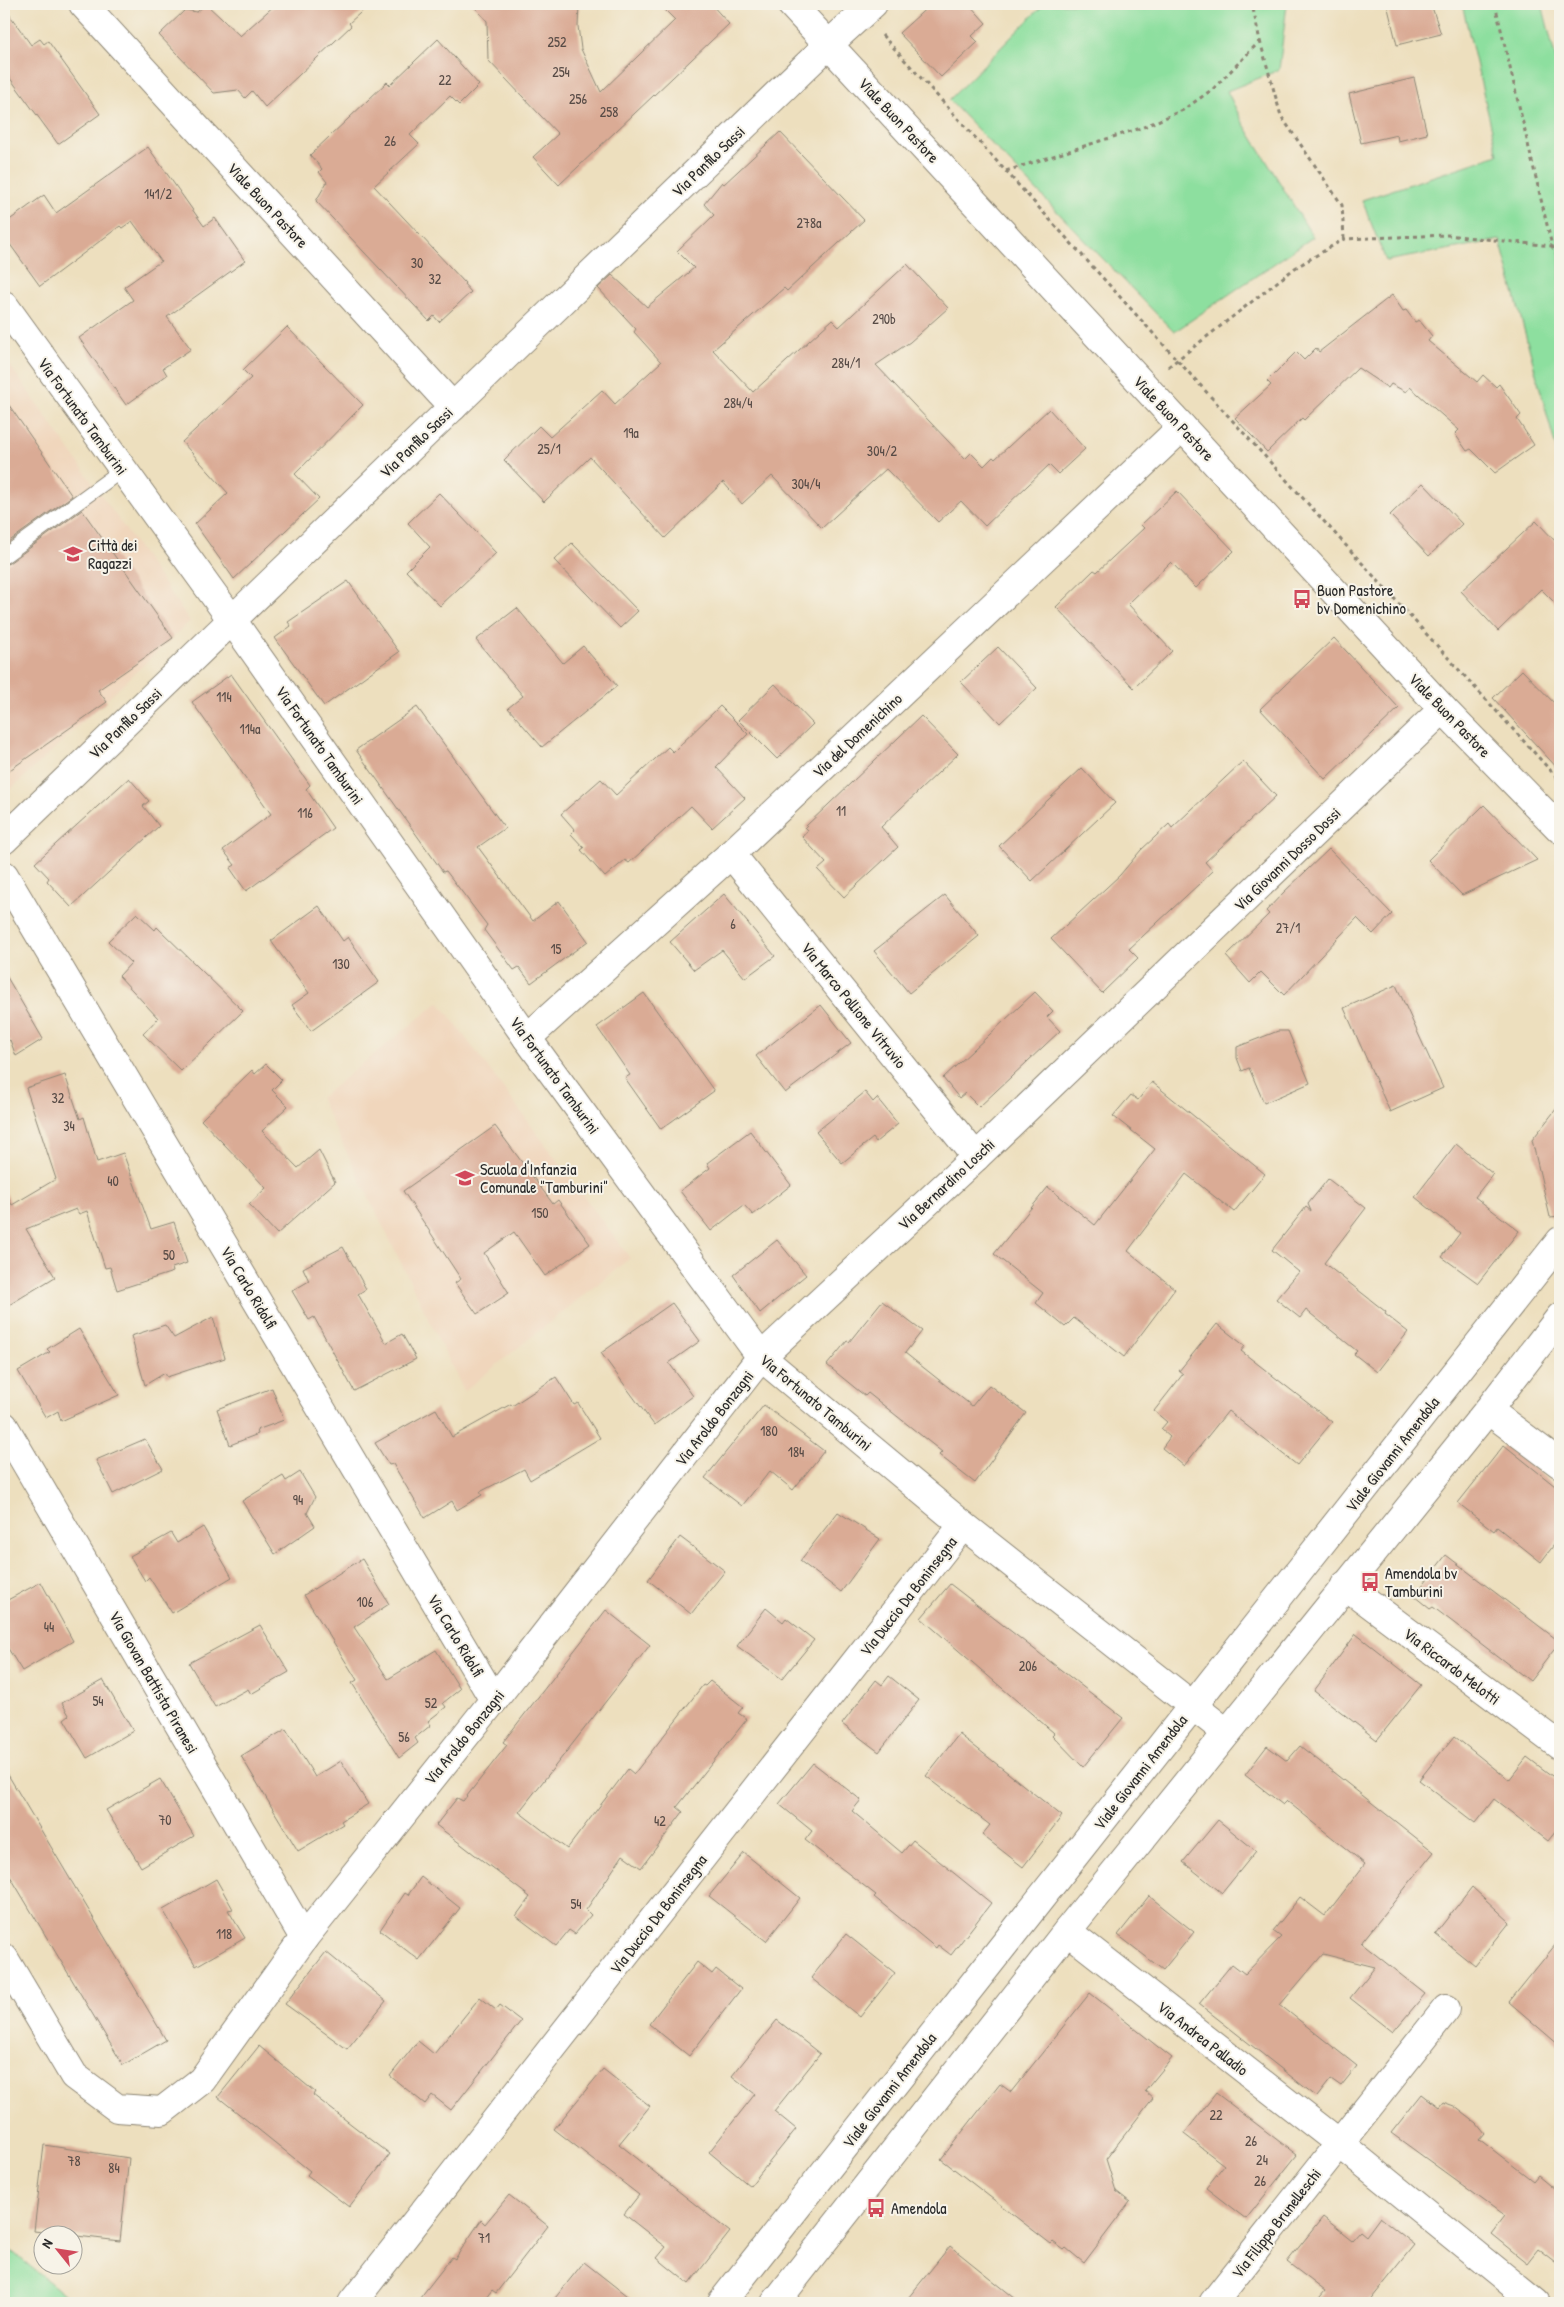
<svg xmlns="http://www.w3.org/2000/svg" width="1564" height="2307" viewBox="0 0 1564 2307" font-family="'Patrick Hand',sans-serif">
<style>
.built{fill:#f0d6bc}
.green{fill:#8ddf9f;stroke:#5c8565}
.building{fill:#daab95}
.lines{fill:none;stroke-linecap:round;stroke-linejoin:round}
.lane-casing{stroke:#8c8574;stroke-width:16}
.street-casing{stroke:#8c8574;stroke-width:30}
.secondary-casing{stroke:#8c8574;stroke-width:30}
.path{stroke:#8c8574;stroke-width:3;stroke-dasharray:4 4;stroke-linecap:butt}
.lane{stroke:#fff;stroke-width:14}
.street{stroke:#fff;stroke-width:28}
.secondary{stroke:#fff;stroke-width:28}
.labels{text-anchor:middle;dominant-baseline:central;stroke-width:4;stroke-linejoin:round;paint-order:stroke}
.number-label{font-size:14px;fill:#574b46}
.street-label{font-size:16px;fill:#2b2b2b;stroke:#f7f3e8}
.poi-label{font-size:16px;fill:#2b2b2b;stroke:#f7f3e8;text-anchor:start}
</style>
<rect width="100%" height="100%" fill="#f7f3e8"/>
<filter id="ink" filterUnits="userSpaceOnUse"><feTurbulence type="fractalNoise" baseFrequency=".02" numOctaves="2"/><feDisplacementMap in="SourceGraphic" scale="10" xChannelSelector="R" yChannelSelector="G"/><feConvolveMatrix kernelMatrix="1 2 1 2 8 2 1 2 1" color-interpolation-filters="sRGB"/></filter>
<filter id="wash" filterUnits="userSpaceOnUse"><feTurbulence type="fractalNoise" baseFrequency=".0096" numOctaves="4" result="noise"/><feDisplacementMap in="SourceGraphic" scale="20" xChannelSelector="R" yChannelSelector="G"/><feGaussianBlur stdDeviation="1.12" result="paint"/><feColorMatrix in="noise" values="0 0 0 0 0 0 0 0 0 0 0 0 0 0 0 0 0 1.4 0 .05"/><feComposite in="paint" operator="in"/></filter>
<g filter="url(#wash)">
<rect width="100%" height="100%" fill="#eddfbe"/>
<g class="built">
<polygon points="4,357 190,621 4,796"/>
<polygon points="439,1002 630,1258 464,1391 320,1098"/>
</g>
<g class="green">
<polygon points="1044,4 1287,4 1279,70 1227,91 1242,121 1313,237 1174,332 949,100"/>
<polygon points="1462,4 1542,4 1560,76 1560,463 1500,240 1386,261 1362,200 1498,155"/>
<polygon points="4,2245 75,2303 4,2303"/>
</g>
<g id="blocks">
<g class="building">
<polygon points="206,4 240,36 276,4 370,4 349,23 351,26 265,107 252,91 245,98 238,90 214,93 159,35 185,10 197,12"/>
<polygon points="472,4 579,4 578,26 581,49 601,92 675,20 659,4 711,4 729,24 559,185 533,157 558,134 488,60 487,21"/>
<polygon points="931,4 969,4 986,23 972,36 978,42 941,77 899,33"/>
<polygon points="1387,4 1431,4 1441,34 1397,45"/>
<polygon points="4,7 31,45 40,39 44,44 48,41 100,114 58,144 4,70"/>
<polygon points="438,39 479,85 459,105 450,96 410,135 419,144 374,186 465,283 464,284 471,292 439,322 434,316 429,321 316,201 327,182 319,172 322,169 310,155 387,82 390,85"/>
<polygon points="1414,78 1427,134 1398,141 1397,135 1361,143 1349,94"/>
<polygon points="780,132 864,220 787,291 784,288 713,350 753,392 832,320 839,327 907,264 948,308 910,342 876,365 965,459 971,453 984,466 993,457 995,459 1049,409 1085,449 1058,474 1049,465 985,526 961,501 938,522 886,469 822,528 772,476 742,504 723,482 665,538 590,457 544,502 504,460 539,426 550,437 602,390 615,404 661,362 634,332 636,329 598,288 612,275 647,307 694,268 677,251 714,215 704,204 722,182 724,184"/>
<polygon points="148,147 204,226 215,218 245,261 167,317 191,349 163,368 167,375 126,405 79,338 133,300 124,287 161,261 132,221 122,228 120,226 40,286 4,236 4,224 44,195 56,213"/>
<polygon points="1392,295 1403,311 1406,310 1415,322 1419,320 1432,336 1428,341 1477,382 1483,375 1496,387 1499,384 1521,415 1517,419 1534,445 1495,473 1471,449 1467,451 1455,434 1459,430 1410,387 1406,392 1391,384 1388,388 1358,368 1304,420 1302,418 1267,452 1235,418 1271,385 1267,381 1296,352 1304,360 1316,348 1319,352"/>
<polygon points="287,327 363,405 295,474 319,499 234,579 195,524 228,493 182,442 251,378 243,370"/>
<polygon points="4,398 72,496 4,545"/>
<polygon points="1423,483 1462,524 1429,556 1390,515"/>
<polygon points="1177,491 1234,551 1196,588 1171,562 1128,604 1172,651 1134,688 1056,607 1094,570 1097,572 1144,528 1141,525"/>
<polygon points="439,493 496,553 440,606 406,571 430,547 408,523"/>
<polygon points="82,510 173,638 98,690 107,702 4,774 4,565 9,563"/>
<polygon points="1536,521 1560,546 1560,608 1541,589 1498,631 1461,591"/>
<polygon points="572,543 638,611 620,628 554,560"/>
<polygon points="348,581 399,652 324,706 275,638 291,626 288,622"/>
<polygon points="517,608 563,663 583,646 617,686 542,747 508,708 523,696 476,640"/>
<polygon points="1334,638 1399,708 1325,779 1260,709"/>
<polygon points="998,647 1037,688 1000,723 961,682"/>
<polygon points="1522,670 1560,709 1560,771 1493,698"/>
<polygon points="231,674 310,785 306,789 333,828 246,891 230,868 235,865 223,850 271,814 192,702"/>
<polygon points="775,684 813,724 777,759 738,720"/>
<polygon points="720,706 748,734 716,767 745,798 712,828 691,806 629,863 625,860 605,877 581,850 584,848 571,834 575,830 561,814 601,779 616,795 668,747 673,752"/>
<polygon points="417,707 505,828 478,847 533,921 559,901 588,941 531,983 519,967 514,970 484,930 487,925 446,871 443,872 356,750"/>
<polygon points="921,716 958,754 881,827 898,847 844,897 818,870 826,863 802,837 808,830 805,827"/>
<polygon points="1243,761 1276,796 1205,862 1213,871 1129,949 1138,958 1102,993 1051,939 1120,875 1141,850 1169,824 1172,828"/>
<polygon points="1082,768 1115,803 1032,881 999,846"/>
<polygon points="129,778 149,801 143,806 159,826 71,907 47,881 49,878 35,863"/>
<polygon points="1484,805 1537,860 1462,895 1428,860"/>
<polygon points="1329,849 1392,914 1373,934 1357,918 1284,995 1261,972 1250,983 1226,956 1269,914 1266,911 1283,893"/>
<polygon points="724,894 775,956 745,978 722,950 694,970 670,942"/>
<polygon points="945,895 979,936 909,993 874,951"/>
<polygon points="319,906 343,941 348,937 379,982 311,1031 292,1005 309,993 271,941"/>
<polygon points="137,913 155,930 157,927 243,1011 181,1071 143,1034 158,1018 119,976 131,963 108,941"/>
<polygon points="4,972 43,1039 16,1056 10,1040 4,1044"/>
<polygon points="1396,985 1443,1088 1390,1112 1344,1008"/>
<polygon points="1035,992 1053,1011 1047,1017 1060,1031 979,1107 965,1093 959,1098 943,1078"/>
<polygon points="644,993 714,1091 661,1129 625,1078 630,1075 597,1027"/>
<polygon points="821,1005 851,1043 785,1093 756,1056"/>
<polygon points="1278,1031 1288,1031 1310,1083 1264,1103 1249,1068 1242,1071 1237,1058 1237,1047"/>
<polygon points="266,1064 282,1080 272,1090 288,1106 262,1131 298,1168 319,1150 335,1182 277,1234 249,1204 266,1188 201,1120 252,1070 255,1074"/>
<polygon points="65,1075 80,1119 84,1117 97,1162 123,1153 151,1229 174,1222 187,1263 172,1268 173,1272 117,1290 110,1267 105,1268 87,1211 79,1214 76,1209 26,1229 55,1277 4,1308 4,1190 12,1205 56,1179 26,1088"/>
<polygon points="1152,1082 1265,1174 1234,1212 1186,1174 1128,1251 1175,1289 1124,1357 1074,1318 1065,1327 1036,1303 1043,1293 994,1254 1048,1187 1095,1225 1155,1149 1113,1116 1131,1095 1138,1100"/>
<polygon points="865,1092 873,1102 877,1098 898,1124 876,1142 873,1138 842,1163 816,1132"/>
<polygon points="1560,1104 1560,1216 1550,1217 1532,1140"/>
<polygon points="495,1126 553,1204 558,1200 590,1244 545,1276 514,1232 484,1253 509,1293 477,1314 455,1283 461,1279 403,1191"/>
<polygon points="750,1131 791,1185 753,1215 744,1205 711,1231 680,1191 710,1168 707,1163"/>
<polygon points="1456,1144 1493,1174 1475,1197 1519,1231 1478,1283 1442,1257 1460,1233 1415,1197"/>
<polygon points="1328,1179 1366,1208 1324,1263 1386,1312 1385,1314 1408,1332 1377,1372 1354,1354 1357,1351 1306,1310 1300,1318 1276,1299 1299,1272 1272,1250 1306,1207 1311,1211 1308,1204"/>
<polygon points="777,1240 806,1275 760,1313 733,1275"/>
<polygon points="343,1247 366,1289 358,1294 386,1343 402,1334 416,1359 354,1391 314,1317 309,1320 292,1291 309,1281 303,1268"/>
<polygon points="882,1301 922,1331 905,1353 972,1406 989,1385 1026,1413 975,1483 939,1455 942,1452 868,1393 865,1396 827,1365 847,1341 849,1342"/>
<polygon points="672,1303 700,1341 669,1363 693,1396 654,1425 601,1353"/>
<polygon points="213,1317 225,1358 167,1377 165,1373 145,1385 131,1336 165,1325 174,1338"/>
<polygon points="1217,1324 1245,1346 1241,1351 1332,1422 1297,1465 1228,1411 1184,1466 1162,1448 1170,1437 1161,1429 1167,1422 1154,1411 1183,1374 1179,1371"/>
<polygon points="79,1329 119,1395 61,1421 58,1411 46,1418 18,1371 50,1352 47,1349"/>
<polygon points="556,1377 574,1405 578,1403 600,1438 530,1480 524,1469 480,1492 482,1495 457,1510 452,1501 425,1518 393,1464 389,1465 375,1443 436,1409 452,1437 511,1404 512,1406"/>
<polygon points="272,1388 284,1420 257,1430 258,1434 230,1445 217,1409"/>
<polygon points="764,1405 824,1451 793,1490 770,1471 742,1506 705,1478"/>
<polygon points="145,1439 163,1469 113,1494 96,1460"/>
<polygon points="1504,1445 1560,1490 1560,1537 1541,1562 1497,1527 1494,1531 1458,1503"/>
<polygon points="300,1472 315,1497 307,1513 315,1526 275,1554 242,1501 283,1476 286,1481"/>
<polygon points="838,1512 880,1539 841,1592 800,1561"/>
<polygon points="203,1527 232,1577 172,1613 149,1577 145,1581 130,1556 171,1533 177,1543"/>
<polygon points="680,1537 725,1571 691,1614 648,1580"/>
<polygon points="1446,1555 1560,1642 1530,1681 1433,1607 1430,1609 1414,1596"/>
<polygon points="362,1559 389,1604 354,1627 388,1679 436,1650 460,1689 443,1703 446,1707 428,1721 431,1725 415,1738 418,1743 399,1758 352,1683 357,1680 304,1595"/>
<polygon points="41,1582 73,1641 22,1671 4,1642 4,1602"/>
<polygon points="950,1584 1123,1718 1083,1767 1052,1735 1054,1733 921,1618"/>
<polygon points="766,1608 783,1622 786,1618 814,1640 782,1679 737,1646"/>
<polygon points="606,1610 650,1645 519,1812 567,1849 628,1769 634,1774 703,1685 705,1686 710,1681 743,1707 738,1713 747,1719 677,1807 683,1812 641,1868 623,1855 586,1910 591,1915 575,1934 569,1930 556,1946 516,1916 530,1897 436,1825 457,1798 463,1801 507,1745 503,1742"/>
<polygon points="260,1625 289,1672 251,1694 248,1689 215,1707 189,1663"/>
<polygon points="1356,1634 1421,1685 1377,1740 1314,1691"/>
<polygon points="889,1676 919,1700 879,1752 842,1724 876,1680 882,1685"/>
<polygon points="103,1680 133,1731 87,1758 64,1719 69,1715 62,1703"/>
<polygon points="286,1729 315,1777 341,1761 368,1804 341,1821 343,1824 298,1851 241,1756"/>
<polygon points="959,1734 1062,1816 1023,1867 982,1835 990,1825 926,1776"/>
<polygon points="1454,1736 1509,1780 1527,1757 1560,1782 1560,1826 1548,1841 1494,1799 1475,1823 1419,1780"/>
<polygon points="1267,1746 1287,1761 1300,1746 1434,1852 1361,1943 1425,1994 1393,2032 1350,1998 1375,1967 1323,1954 1280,2005 1357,2066 1341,2086 1331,2079 1317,2097 1199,2004 1232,1964 1245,1974 1281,1937 1273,1931 1300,1897 1325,1916 1365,1864 1287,1801 1283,1805 1245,1775"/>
<polygon points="813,1763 861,1800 852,1811 902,1853 913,1840 991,1903 951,1955 938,1945 936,1948 874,1897 876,1895 805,1840 812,1831 779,1804"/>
<polygon points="4,1768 166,2040 123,2065 4,1866"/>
<polygon points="160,1779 194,1836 141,1867 106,1810"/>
<polygon points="1218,1820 1256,1851 1222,1893 1183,1862"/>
<polygon points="744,1853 800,1898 766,1941 709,1896"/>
<polygon points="421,1877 460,1908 419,1960 380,1930 405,1893 408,1895"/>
<polygon points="216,1879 233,1909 228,1910 245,1938 196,1966 163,1910"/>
<polygon points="1472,1887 1510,1922 1475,1966 1435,1934"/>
<polygon points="1149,1896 1194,1932 1163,1970 1118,1935"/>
<polygon points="846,1934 895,1973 860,2017 811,1978"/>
<polygon points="1560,1939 1560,2046 1509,2002"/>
<polygon points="326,1952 386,2001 347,2049 285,2004"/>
<polygon points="697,1962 712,1974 716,1969 741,1989 689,2056 649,2024"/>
<polygon points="1090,1993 1172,2058 1145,2091 1153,2098 1106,2159 1116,2191 1130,2202 1084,2263 1066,2248 1064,2250 1053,2242 1051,2244 941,2159 1000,2084 1011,2092"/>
<polygon points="480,1997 496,2010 500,2005 521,2021 451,2110 432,2095 425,2104 390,2076 418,2041 434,2054"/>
<polygon points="777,2020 820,2054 774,2111 796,2129 750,2186 709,2152 755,2094 732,2076"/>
<polygon points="259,2046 315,2092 313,2095 390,2154 349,2207 307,2175 310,2171 218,2097"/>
<polygon points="603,2069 650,2106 619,2144 730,2232 689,2284 657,2258 666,2247 624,2214 639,2195 554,2129"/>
<polygon points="1216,2093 1297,2155 1246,2219 1206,2188 1224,2165 1184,2134"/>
<polygon points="1422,2094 1439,2107 1443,2102 1454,2106 1476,2123 1484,2133 1479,2139 1533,2181 1538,2175 1560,2193 1560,2266 1538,2249 1527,2263 1491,2234 1505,2216 1391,2133"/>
<polygon points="44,2145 129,2158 120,2241 34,2231"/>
<polygon points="509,2195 548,2226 496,2293 492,2290 482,2303 416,2303 452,2257 455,2259 481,2220 485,2224"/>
<polygon points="1323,2217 1352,2240 1360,2231 1366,2236 1380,2217 1415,2245 1368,2303 1315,2303 1325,2291 1287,2262"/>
<polygon points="950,2246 1021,2303 904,2303"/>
<polygon points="584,2262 636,2303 551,2303"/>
</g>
</g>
</g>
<g filter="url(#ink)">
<use href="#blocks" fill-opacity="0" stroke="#8c8574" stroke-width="1"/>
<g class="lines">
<g class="lane-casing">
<polyline id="lane" points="4,556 122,470"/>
</g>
<g class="street-casing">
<g id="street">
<polyline points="83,4 453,407"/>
<polyline points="829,44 873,4"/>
<polyline points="4,305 232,620 527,1038 761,1357 963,1525 1226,1732"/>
<polyline points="731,854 976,1157"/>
<polyline points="4,875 494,1700"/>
<polyline points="527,1038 731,854 1182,427"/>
<polyline points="1488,1410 1560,1464"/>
<polyline points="4,1426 304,1938"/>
<polyline points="1345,1585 1560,1746"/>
<polyline points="1067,1931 1339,2143 1536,2303"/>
<polyline points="4,1958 74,2076 117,2108 162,2111 202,2080 304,1938 494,1700 761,1357 976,1157 1443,709"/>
<polyline points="352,2303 963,1525"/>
<polyline points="1213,2303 1446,2009"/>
</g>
</g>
<g class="secondary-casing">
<g id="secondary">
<polyline points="791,4 1443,709 1560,829"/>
<polyline points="4,840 829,44"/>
<polyline points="721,2303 1560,1241"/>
<polyline points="775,2303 1067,1931 1488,1410 1560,1317"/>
</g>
</g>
<g class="path">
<polyline points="1495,4 1552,246 1560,260"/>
<polyline points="882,35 1560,781"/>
<polyline points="1260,41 1281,116 1342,205 1344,239"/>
<polyline points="1006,171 1141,128 1183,110 1213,89 1260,41 1252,4"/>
<polyline points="1168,367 1295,268 1344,239 1447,235 1552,246"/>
</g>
<use href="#lane" class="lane"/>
<use href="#street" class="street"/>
<use href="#secondary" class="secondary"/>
</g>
</g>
<defs>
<g id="school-bare" transform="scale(1.5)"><path d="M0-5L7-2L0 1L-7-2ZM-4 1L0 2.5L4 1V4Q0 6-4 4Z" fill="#d1495b" stroke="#f7f3e8" stroke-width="2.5" paint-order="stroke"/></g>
<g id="bus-bare" transform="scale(1.5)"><path d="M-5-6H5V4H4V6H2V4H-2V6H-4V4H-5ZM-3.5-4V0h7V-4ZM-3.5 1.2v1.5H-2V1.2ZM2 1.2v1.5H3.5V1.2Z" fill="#d1495b" stroke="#f7f3e8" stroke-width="2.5" paint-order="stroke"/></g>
</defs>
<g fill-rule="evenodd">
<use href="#school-bare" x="73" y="554"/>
<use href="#bus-bare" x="1302" y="599"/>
<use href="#school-bare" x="465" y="1178"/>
<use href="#bus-bare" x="1370" y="1582"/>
<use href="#bus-bare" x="876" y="2208"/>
</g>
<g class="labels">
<g class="number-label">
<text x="557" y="41">252</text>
<text x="561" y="71">254</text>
<text x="445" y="79">22</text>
<text x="578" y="98">256</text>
<text x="609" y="111">258</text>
<text x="390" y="140">26</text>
<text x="158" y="193">141/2</text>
<text x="809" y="222">278a</text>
<text x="417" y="262">30</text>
<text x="435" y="278">32</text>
<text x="884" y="318">290b</text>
<text x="846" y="362">284/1</text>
<text x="738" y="402">284/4</text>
<text x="631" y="432">19a</text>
<text x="549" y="448">25/1</text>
<text x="882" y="450">304/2</text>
<text x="806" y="483">304/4</text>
<text x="224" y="696">114</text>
<text x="250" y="728">114a</text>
<text x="841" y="810">11</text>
<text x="305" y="812">116</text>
<text x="733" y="923">6</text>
<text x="1288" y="927">27/1</text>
<text x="556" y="948">15</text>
<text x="341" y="963">130</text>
<text x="58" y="1097">32</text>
<text x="69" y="1125">34</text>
<text x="113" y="1180">40</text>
<text x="540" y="1212">150</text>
<text x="169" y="1254">50</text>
<text x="769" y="1430">180</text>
<text x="796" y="1451">184</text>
<text x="298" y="1499">94</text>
<text x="365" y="1601">106</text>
<text x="49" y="1626">44</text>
<text x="1028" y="1665">206</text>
<text x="98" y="1700">54</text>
<text x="431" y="1702">52</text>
<text x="404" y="1736">56</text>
<text x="165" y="1819">70</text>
<text x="660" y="1820">42</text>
<text x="576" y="1903">54</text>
<text x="224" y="1933">118</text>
<text x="1216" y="2114">22</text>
<text x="1251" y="2140">26</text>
<text x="1262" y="2159">24</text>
<text x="74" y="2160">78</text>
<text x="114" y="2167">84</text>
<text x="1260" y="2180">26</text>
<text x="484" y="2237">71</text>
</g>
<g class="street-label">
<text transform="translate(899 120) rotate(47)">Viale Buon Pastore</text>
<text transform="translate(708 161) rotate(-44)">Via Panfilo Sassi</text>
<text transform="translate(268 205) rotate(47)">Viale Buon Pastore</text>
<text transform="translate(83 416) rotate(54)">Via Fortunato Tamburini</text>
<text transform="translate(1174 418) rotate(47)">Viale Buon Pastore</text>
<text transform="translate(416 442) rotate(-44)">Via Panfilo Sassi</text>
<text transform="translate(1450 715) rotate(46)">Viale Buon Pastore</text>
<text transform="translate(125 723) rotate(-44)">Via Panfilo Sassi</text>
<text transform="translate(857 735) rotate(-43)">Via del Domenichino</text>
<text transform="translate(320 745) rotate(55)">Via Fortunato Tamburini</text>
<text transform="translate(1287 859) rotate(-44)">Via Giovanni Dosso Dossi</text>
<text transform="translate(854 1005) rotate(51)">Via Marco Pollione Vitruvio</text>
<text transform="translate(555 1075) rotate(54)">Via Fortunato Tamburini</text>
<text transform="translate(946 1184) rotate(-43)">Via Bernardino Loschi</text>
<text transform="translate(249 1287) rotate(59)">Via Carlo Ridolfi</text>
<text transform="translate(816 1402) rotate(40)">Via Fortunato Tamburini</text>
<text transform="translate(714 1418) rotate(-52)">Via Aroldo Bonzagni</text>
<text transform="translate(1392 1454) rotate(-52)">Viale Giovanni Amendola</text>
<text transform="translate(908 1596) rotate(-52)">Via Duccio Da Boninsegna</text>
<text transform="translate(456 1635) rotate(59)">Via Carlo Ridolfi</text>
<text transform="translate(1452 1666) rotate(37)">Via Riccardo Melotti</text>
<text transform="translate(154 1682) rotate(60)">Via Giovan Battista Piranesi</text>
<text transform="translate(464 1737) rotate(-51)">Via Aroldo Bonzagni</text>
<text transform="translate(1140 1772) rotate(-52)">Viale Giovanni Amendola</text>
<text transform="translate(658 1914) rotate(-52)">Via Duccio Da Boninsegna</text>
<text transform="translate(1203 2038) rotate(38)">Via Andrea Palladio</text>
<text transform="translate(889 2090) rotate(-52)">Viale Giovanni Amendola</text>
<text transform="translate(1276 2223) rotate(-52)">Via Filippo Brunelleschi</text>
</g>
<g class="poi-label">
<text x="88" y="545">Città dei<tspan x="88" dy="18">Ragazzi</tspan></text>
<text x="1317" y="590">Buon Pastore<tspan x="1317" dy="18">bv Domenichino</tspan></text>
<text x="480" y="1169">Scuola d'Infanzia<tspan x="480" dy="18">Comunale "Tamburini"</tspan></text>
<text x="1385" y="1573">Amendola bv<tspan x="1385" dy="18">Tamburini</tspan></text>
<text x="891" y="2208">Amendola</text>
</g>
</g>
<rect width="1564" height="2307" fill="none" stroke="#f7f3e8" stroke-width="20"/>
<g transform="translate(58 2250) rotate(300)"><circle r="24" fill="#f7f3e8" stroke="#a5a39c"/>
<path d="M0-4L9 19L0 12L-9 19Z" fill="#d1495b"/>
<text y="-8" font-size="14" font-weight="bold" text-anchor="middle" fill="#2b2b2b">N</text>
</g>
</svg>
